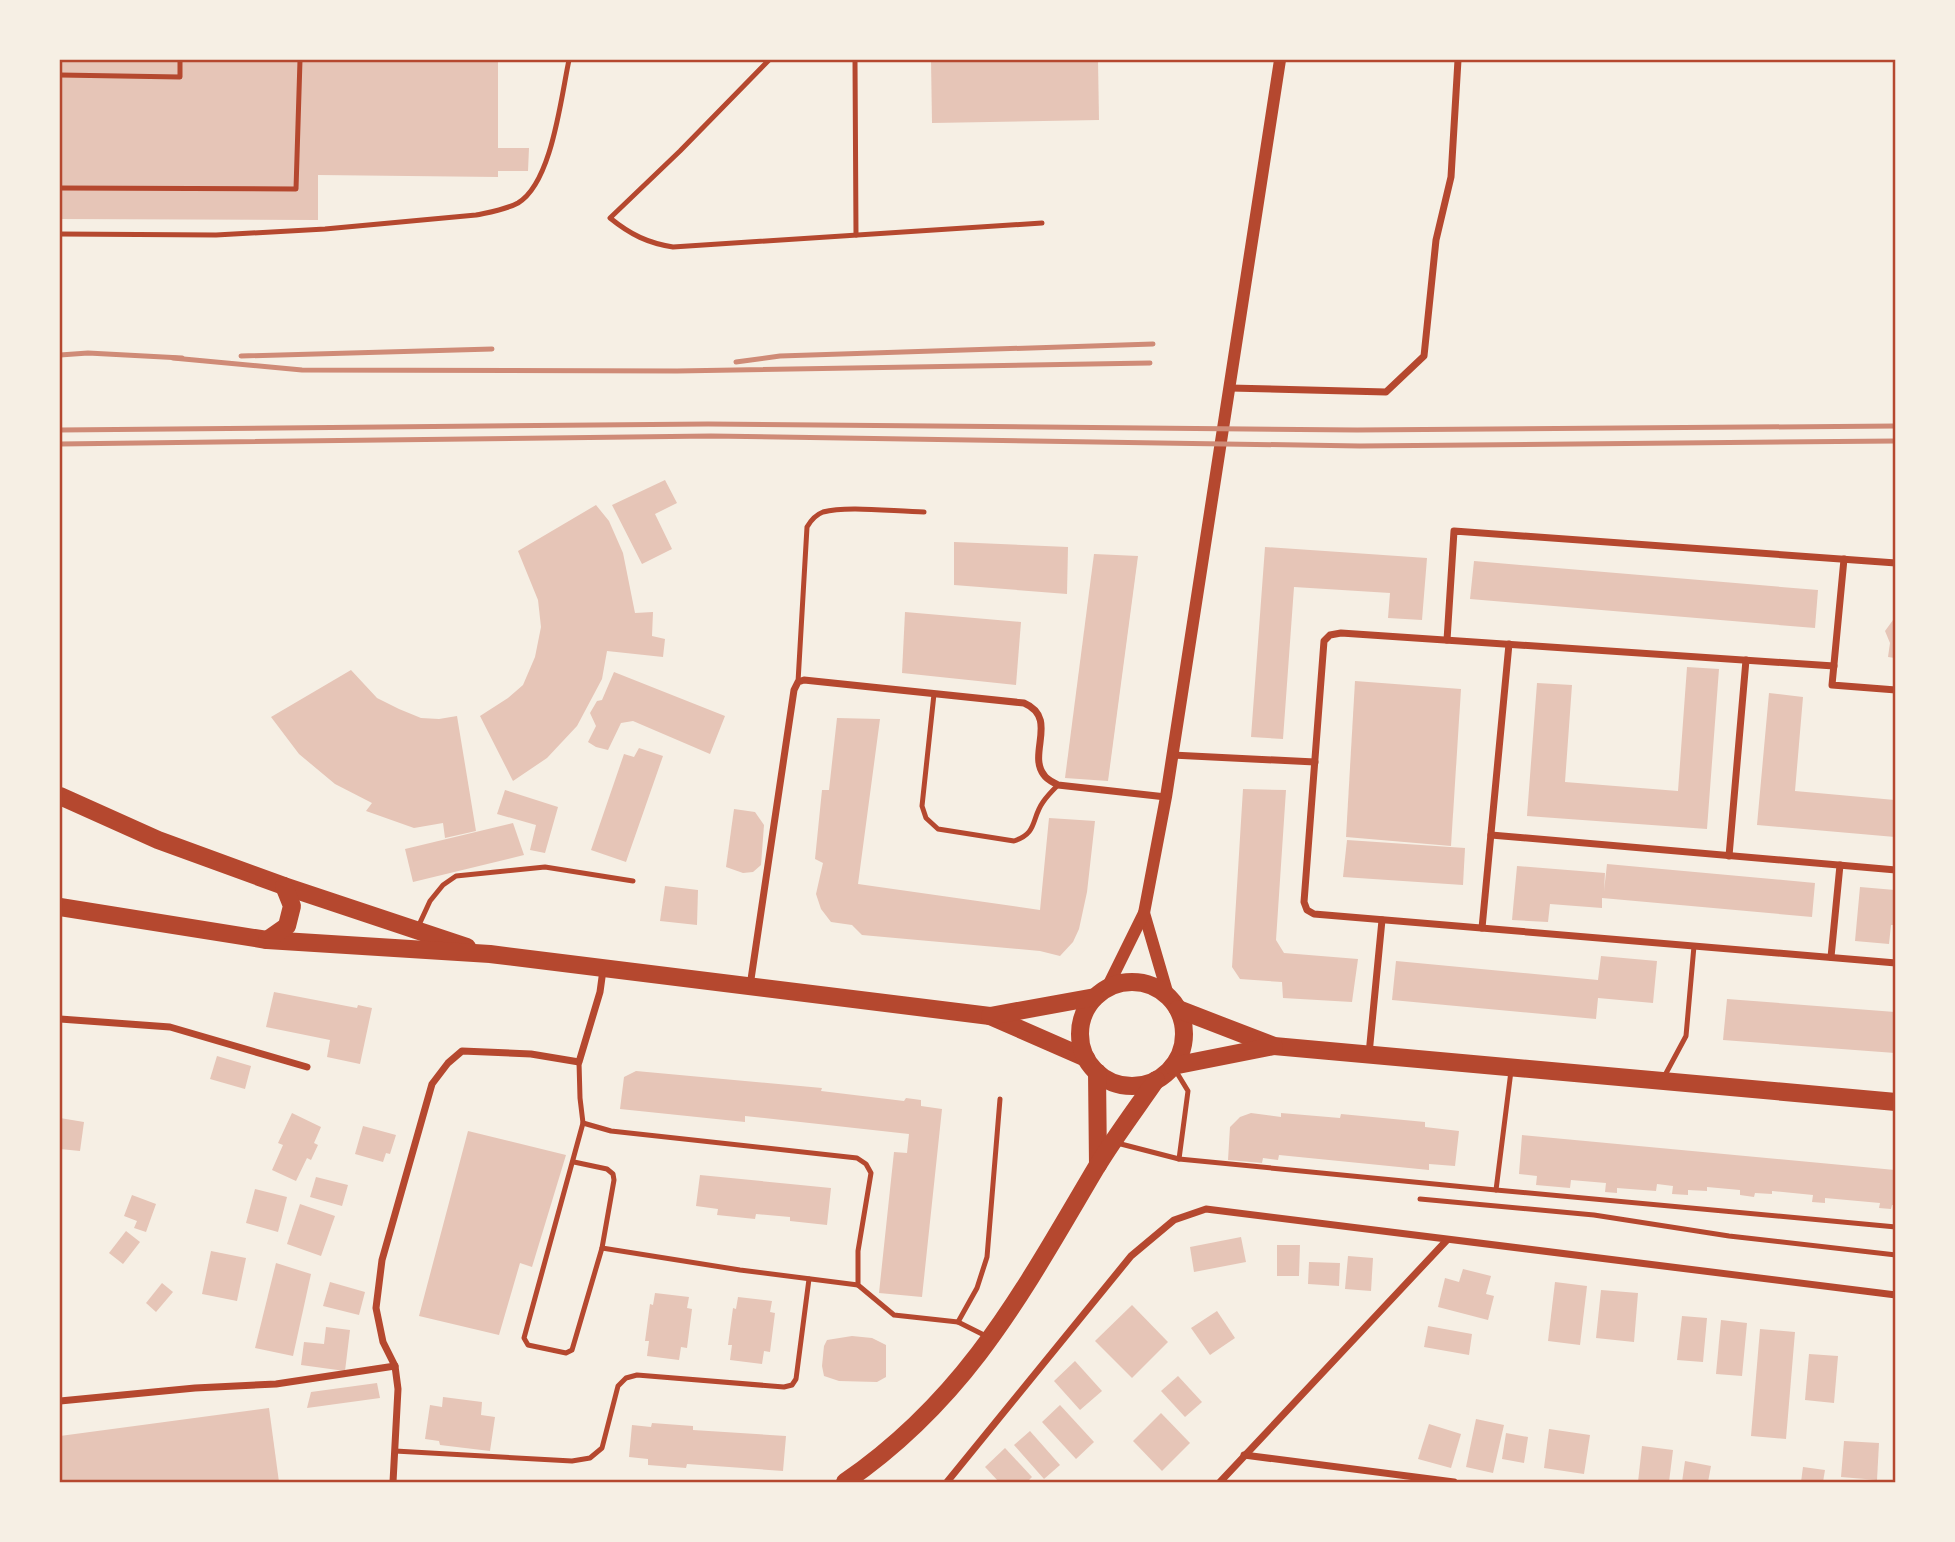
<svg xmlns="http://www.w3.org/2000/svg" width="1955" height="1542" viewBox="0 0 1955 1542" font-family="Overpass,sans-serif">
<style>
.building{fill:#e6c5b7}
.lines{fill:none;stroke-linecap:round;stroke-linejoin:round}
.service{stroke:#b5482f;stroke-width:5}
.minor{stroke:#b5482f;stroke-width:7}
.tertiary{stroke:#b5482f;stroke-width:12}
.primary{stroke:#b5482f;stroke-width:18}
.rail{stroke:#cf8b77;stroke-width:5}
.neatline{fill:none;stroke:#b5482f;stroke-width:2.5}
</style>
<rect width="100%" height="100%" fill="#f6efe4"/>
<g class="building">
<polygon points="60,60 498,60 498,148 529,148 528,171 498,171 498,177 318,175 318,220 60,219"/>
<polygon points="931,60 1098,60 1099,120 932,123"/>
<polygon points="665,480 677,503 655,514 672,549 642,564 612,505"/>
<polygon points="596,505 609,521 623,553 635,613 653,612 652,636 665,639 663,657 607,651 602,679 577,726 547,758 513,781 480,716 508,698 523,685 535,657 541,627 538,600 518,551"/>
<polygon points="954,542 1068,547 1067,594 954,585"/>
<polygon points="1265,547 1427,558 1422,620 1388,618 1390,593 1294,587 1283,739 1251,737"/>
<polygon points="1094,554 1138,556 1108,781 1065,778"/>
<polygon points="1474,561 1818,590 1815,628 1470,599"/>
<polygon points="1894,611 1895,611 1895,658 1888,657 1890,643 1885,631 1893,620"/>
<polygon points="905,612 1021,622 1016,685 902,673"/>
<polygon points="1687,667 1719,669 1707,829 1527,816 1537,683 1572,685 1565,782 1678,791"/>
<polygon points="351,670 377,698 399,709 421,718 439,719 457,716 476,831 445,838 443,823 414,828 366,811 372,803 335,784 299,754 271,717"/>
<polygon points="614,672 725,716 710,754 633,721 621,723 608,750 596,747 588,742 596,726 590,713 597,701 602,700"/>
<polygon points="1355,681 1461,689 1451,846 1346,837"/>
<polygon points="1769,693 1803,697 1795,791 1895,800 1895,837 1757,825"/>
<polygon points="837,718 880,719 858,884 1040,910 1049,818 1095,821 1087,892 1079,929 1073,942 1060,956 1040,951 862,935 852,925 831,922 821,909 816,894 823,863 815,859 822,790 829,790"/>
<polygon points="639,748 663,756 626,862 591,850 624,754 634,757"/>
<polygon points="1243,789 1286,790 1276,940 1284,953 1358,959 1352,1002 1283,998 1282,982 1240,979 1232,967"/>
<polygon points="505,790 558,807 545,853 530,850 536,825 497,814"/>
<polygon points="734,809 755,812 764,825 761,865 753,872 743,873 726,867"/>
<polygon points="513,823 524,855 413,882 405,849"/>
<polygon points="1347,840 1465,848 1463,885 1343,877"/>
<polygon points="1607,864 1815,883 1812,917 1602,898 1602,908 1550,904 1548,922 1512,920 1517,866 1605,873 1604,891"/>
<polygon points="665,886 698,890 697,925 660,921"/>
<polygon points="1860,887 1895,890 1895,925 1891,925 1889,944 1855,941"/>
<polygon points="1601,956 1657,961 1653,1003 1598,998 1596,1019 1392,1000 1396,961 1598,980"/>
<polygon points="274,992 357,1008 358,1005 372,1008 360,1064 327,1057 330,1040 266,1027"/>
<polygon points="1727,999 1895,1012 1895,1053 1723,1040"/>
<polygon points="217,1056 251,1066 245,1089 210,1079"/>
<polygon points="636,1071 822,1088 821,1091 904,1101 906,1098 921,1100 921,1106 942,1109 922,1297 879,1293 894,1152 907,1153 909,1134 745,1116 745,1122 620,1109 624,1077"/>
<polygon points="292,1113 321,1127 314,1143 318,1145 311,1160 307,1158 296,1181 272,1170 283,1145 278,1143"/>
<polygon points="1251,1113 1281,1117 1281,1113 1340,1118 1341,1114 1425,1122 1425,1127 1459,1131 1455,1166 1429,1164 1429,1170 1279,1155 1278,1160 1263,1158 1262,1163 1228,1160 1230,1127 1240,1117"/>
<polygon points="60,1118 84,1122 80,1151 60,1149"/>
<polygon points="363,1126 396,1135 390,1154 386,1153 383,1162 355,1154"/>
<polygon points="468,1131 566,1155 532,1267 520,1263 499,1335 419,1316"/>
<polygon points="1522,1135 1895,1170 1895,1205 1892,1205 1891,1209 1879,1208 1880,1203 1825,1198 1825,1203 1812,1202 1813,1195 1772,1191 1772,1194 1755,1193 1754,1197 1740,1195 1740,1190 1707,1187 1707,1191 1688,1190 1688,1195 1672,1194 1673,1186 1657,1184 1656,1191 1617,1188 1617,1193 1605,1192 1606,1183 1571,1180 1570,1188 1536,1185 1537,1176 1519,1174"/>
<polygon points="700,1175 831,1188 827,1225 790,1221 790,1217 756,1214 755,1219 717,1215 718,1209 696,1206"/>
<polygon points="316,1177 348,1185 342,1206 310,1197"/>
<polygon points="255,1189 287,1197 278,1232 246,1223"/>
<polygon points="132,1195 156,1204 146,1232 134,1228 137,1221 124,1216"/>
<polygon points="300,1204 335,1216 321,1256 287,1244"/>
<polygon points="126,1231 140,1242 123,1264 109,1253"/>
<polygon points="1241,1237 1246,1262 1194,1272 1190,1247"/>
<polygon points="1277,1245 1300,1245 1299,1276 1277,1276"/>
<polygon points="211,1251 246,1258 237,1301 202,1294"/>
<polygon points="1348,1256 1373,1258 1371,1291 1345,1289"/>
<polygon points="1309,1262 1340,1263 1339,1286 1308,1284"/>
<polygon points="276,1263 311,1274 293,1356 255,1348"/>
<polygon points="1463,1269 1491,1276 1486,1294 1494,1296 1488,1320 1438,1307 1445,1278 1459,1282"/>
<polygon points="330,1282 365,1292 359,1315 323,1306"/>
<polygon points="1555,1282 1587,1286 1580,1345 1548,1341"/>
<polygon points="162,1283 173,1292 156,1312 146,1303"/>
<polygon points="1601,1290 1638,1293 1634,1342 1596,1338"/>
<polygon points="655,1293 689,1297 687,1308 692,1309 687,1348 681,1347 679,1360 647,1356 649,1341 645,1341 650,1304 653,1305"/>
<polygon points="738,1297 772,1301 770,1312 775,1313 770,1352 764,1351 762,1364 730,1360 732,1345 728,1345 733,1308 736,1309"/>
<polygon points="1132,1305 1168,1342 1132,1378 1095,1341"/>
<polygon points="1217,1311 1235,1338 1210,1355 1191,1328"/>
<polygon points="1682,1316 1707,1318 1703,1362 1677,1360"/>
<polygon points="1721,1320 1747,1323 1742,1376 1716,1374"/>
<polygon points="1428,1326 1472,1334 1469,1355 1424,1347"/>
<polygon points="326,1327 350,1330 345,1371 301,1365 304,1342 324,1344"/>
<polygon points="1760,1329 1795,1332 1786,1439 1751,1436"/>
<polygon points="852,1336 872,1338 886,1345 886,1377 877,1382 839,1381 824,1376 822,1366 824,1346 827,1340"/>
<polygon points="1809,1354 1838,1356 1834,1403 1805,1400"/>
<polygon points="1075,1361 1102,1391 1080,1410 1054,1381"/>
<polygon points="1178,1376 1202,1402 1185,1417 1161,1391"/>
<polygon points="377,1383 380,1398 307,1408 311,1392"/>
<polygon points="443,1397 482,1402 481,1415 495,1417 490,1451 440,1445 439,1441 425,1439 430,1405 442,1407"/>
<polygon points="1060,1405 1094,1442 1076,1459 1042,1422"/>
<polygon points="269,1408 279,1482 60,1482 60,1436"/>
<polygon points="1161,1413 1190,1443 1162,1471 1133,1441"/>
<polygon points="1476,1419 1504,1425 1493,1473 1466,1467"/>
<polygon points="652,1423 693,1426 693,1430 786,1436 783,1471 687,1464 686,1468 648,1465 648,1459 629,1457 632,1425 651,1427"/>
<polygon points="1429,1424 1461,1434 1451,1468 1418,1459"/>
<polygon points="1549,1429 1590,1435 1584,1474 1544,1468"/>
<polygon points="1030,1431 1060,1465 1044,1479 1014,1445"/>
<polygon points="1506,1433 1528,1437 1524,1463 1502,1459"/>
<polygon points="1844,1441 1879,1443 1877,1480 1841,1477"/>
<polygon points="1642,1446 1673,1450 1669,1482 1638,1482"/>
<polygon points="1005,1448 1032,1477 1027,1482 999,1482 985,1467"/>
<polygon points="1685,1461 1711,1466 1708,1482 1682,1482"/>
<polygon points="1803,1467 1825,1470 1823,1482 1801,1482"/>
</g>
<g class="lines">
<g class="service">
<path d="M769,60L680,151L610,218C631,235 648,243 673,247L1042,223"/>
<polyline points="855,60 856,235"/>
<polyline points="60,75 180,77 180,60"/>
<polyline points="60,188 296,189 300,60"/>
<path d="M60,234L216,235L325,229L476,215C490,212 505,210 518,203C552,183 561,97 569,60"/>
<path d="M798,682L807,527C811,520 815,515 823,512C848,505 897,512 924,512"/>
<path d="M934,694L922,806L926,818L938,829L1014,841C1038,833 1031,819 1043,802C1047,796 1053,790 1058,785"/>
<polyline points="418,927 430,901 443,885 456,876 545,867 633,881"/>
<polyline points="579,1062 580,1098 583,1123 611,1131 857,1158 866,1164 871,1173 858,1251 858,1285 894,1315 958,1322 986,1336"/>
<polyline points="1174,1068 1188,1091 1179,1159"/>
<polyline points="1511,1071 1496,1190 1896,1227"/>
<polyline points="1664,1077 1686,1036 1694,946"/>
<polyline points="1117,1143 1179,1159 1496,1190"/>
<polyline points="574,1162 607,1169 613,1174 614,1180 602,1248 572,1350 566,1353 528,1345 524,1338 583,1123"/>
<polyline points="1420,1199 1594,1215 1729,1236 1896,1255"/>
<polyline points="602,1248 740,1270 858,1285"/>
<polyline points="958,1322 977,1288 987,1257 1000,1099"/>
<polyline points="395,1451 572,1461 590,1458 602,1448 618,1386 626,1378 637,1375 784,1387 792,1385 796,1379 809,1279"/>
</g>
<g class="minor">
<polyline points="1230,388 1386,392 1424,356 1436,240 1451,177 1458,60"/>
<polyline points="1844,559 1832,685 1896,690"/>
<polyline points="1447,640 1454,531 1896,563"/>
<polyline points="1834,666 1341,633 1330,635 1324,641 1304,902 1307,910 1314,914 1896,963"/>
<polyline points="1172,755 1315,762"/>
<polyline points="1491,835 1896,870"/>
<polyline points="1729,856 1746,660"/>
<polyline points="1482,928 1509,644"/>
<polyline points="1831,957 1840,865"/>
<path d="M750,986L794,690L798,682L804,680L1024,703C1059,718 1027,754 1044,775C1047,780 1053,782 1058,785L1166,797"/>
<polyline points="60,1019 170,1027 307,1067"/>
<polyline points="1369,1054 1382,920"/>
<polyline points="60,1401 195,1388 276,1384 395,1366"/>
<polyline points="1244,1455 1454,1482"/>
<polyline points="393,1482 398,1389 395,1366 383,1342 376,1308 382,1260 432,1084 448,1063 462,1051 531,1054 579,1062 600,992 603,970"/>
<polyline points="947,1482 1131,1256 1174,1220 1206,1209 1896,1295"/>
<polyline points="1220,1482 1447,1240"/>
</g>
<g class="tertiary">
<polyline points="1144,913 1168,995"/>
<polyline points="1107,988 1144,913 1166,797 1280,60"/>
</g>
<g class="primary">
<polyline points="60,796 158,840 284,886 467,947"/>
<polyline points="60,907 267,940 490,954 990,1016 1086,1058"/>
<polyline points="267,940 287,926 292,906 284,886"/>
<circle cx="1132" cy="1034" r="52"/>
<polyline points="1178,1009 1274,1046 1896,1102"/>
<polyline points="990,1016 1095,997"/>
<polyline points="1173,1066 1274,1046"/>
<polyline points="1097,1072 1098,1165"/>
<path d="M845,1482C967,1398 1022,1293 1096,1168C1114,1138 1136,1109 1156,1080"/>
</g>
<g class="rail">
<polyline points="60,355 88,353 182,358"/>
<polyline points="241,356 492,349"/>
<polyline points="173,358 302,370 677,371 1150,363"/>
<polyline points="736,362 780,356 1153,344"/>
<polyline points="60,430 708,424 1357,430 1896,426"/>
<polyline points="60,444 711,436 1360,446 1896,441"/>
</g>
</g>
<rect width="1955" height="1542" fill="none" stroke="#f6efe4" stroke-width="122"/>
<rect x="61" y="61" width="1833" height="1420" class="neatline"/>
</svg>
